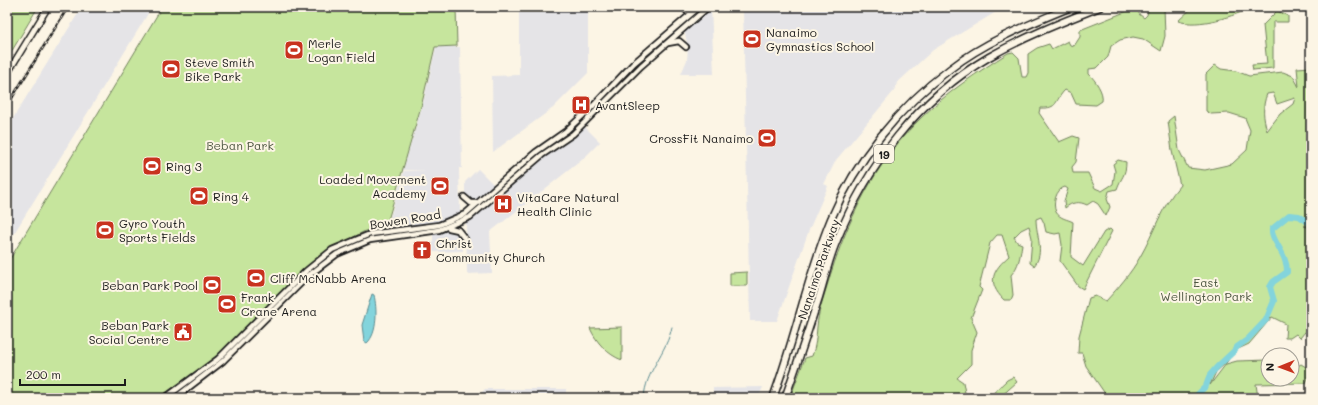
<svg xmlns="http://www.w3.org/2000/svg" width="1318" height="405" viewBox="0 0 1318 405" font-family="Mali,sans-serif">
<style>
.built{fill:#e5e4e7}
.green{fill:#c6e59d;stroke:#71805c;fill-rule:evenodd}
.water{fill:#83d4dc;stroke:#5a8a8f}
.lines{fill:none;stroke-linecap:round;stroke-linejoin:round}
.stream{stroke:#5a8a8f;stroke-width:1}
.river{stroke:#83d4dc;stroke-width:6}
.secondary-casing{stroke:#1c1c1c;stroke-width:8}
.primary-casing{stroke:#1c1c1c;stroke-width:8}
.highway-casing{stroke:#1c1c1c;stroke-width:9}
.secondary{stroke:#fcf5e5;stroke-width:4.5}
.primary{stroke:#fcf5e5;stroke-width:5}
.highway{stroke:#fcf5e5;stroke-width:6}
.rail-casing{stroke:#1c1c1c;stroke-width:2.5}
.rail{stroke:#fcf5e5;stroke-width:1;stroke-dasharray:3;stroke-linecap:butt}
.labels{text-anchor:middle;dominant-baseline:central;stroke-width:4;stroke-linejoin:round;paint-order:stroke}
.shield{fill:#fcf5e5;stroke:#5f5d58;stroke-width:1}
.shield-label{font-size:11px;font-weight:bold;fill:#1c1c1c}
.poi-label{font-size:12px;fill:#1c1c1c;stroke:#fcf5e5;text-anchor:start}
.park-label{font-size:12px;fill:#4f5843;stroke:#fcf5e5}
.street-label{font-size:12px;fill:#1c1c1c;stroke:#fcf5e5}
</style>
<rect width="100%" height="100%" fill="#fcf5e5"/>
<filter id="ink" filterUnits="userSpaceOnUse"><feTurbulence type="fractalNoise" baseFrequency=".025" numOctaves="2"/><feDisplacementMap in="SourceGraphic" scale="8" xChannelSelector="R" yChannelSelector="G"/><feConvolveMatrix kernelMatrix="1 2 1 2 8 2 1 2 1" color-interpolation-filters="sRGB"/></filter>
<g filter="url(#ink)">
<g class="built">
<polygon points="82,7 152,7 7,245 7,128"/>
<polygon points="519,7 588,7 588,73 553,108 493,152 492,76 519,75"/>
<polygon points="711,7 714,74 681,74 687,60 688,47 684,29"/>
<polygon points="745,7 993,7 996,12 933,50 897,83 894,91 836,160 824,184 828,186 809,230 777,321 750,321 743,8"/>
<polygon points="436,47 460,47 462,168 459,168 460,213 437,222 387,227 404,171 428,170 403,170 423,103"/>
<polygon points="583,125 600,142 583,159 490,232 492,273 467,274 466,222 543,155"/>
<polygon points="478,169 495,186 476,202 471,202 465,197 465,182"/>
<polygon points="446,230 454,231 464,240 463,251 433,252 433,234"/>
<polygon points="763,387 758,398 713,398 713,388"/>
<polygon points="485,389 566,389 566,398 477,398"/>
</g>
<g class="green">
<polygon points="7,7 38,7 7,59"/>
<polygon points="162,7 456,7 457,46 435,47 422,103 386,227 365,231 335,247 303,271 224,352 158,398 7,398 7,264"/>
<path d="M1149,7H1164L1165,36L1161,51L1143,39L1133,37L1120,40L1111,46L1108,57L1097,68L1089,69V74C1095,80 1104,92 1102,101L1096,105L1076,104L1071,93L1065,90C1054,101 1059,109 1040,108L1039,113L1059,142L1073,136L1079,138L1076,162L1072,167L1073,173H1088L1095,188L1102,191L1113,184L1115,171L1113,164L1118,160L1126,162C1126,176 1121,177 1117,189L1109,191L1107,199L1110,207L1106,216L1098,204L1093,201L1087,205C1079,201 1072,202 1065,208L1064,201L1068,189L1065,187C1056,189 1052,204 1056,212C1060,219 1068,219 1073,222L1071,257L1083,266L1104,232L1110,229L1112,231L1083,289L1078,286L1060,261L1062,245L1060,233L1055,234L1046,232L1044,223L1041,217L1036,219C1036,235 1045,253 1034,266L1030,263L1032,238L1029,226L1021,230L1014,237L1017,242L1022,244C1020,257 1019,266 1011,275L1013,295L1011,300H1004C986,282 993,270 1009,256L1002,235H997L990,243L979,287L982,290L971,318L977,332L971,350V364L957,378L963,382L966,398H790L805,358L812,356C816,345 816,338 817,327C818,313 823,299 827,286C845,224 876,160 923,116C949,91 978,72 1008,53L1013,52L1019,58L1022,77H1026L1028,73V54L1037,48L1049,44L1052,49L1068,41L1070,45L1074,46L1080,37V30L1135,8L1139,9V14L1144,18L1147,15Z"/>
<path d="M1193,7H1253C1235,16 1198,28 1178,21Z"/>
<polygon points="1277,11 1288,16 1288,22 1273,22 1273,68 1253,70 1252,65 1267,64 1263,25"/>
<path d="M1215,65L1221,69L1236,71L1249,76L1283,72L1293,76L1299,87L1297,68L1311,67V226H1304L1311,228V333L1305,332L1300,338L1296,334L1290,338H1285L1286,324L1272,317L1249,344L1234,351L1227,362L1216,372L1210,385L1226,364L1237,361L1268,360V379H1292V369L1301,364L1311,370L1306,383L1256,384L1258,398H1108L1086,366L1082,353H1078L1079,336L1089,298L1095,296L1106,301C1118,288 1131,273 1140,257C1154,233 1161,207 1180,185L1172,151L1168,121L1174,116L1179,150L1188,168L1205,170L1232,164L1247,150L1250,130L1245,118L1229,113L1211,114L1206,111V74ZM1273,93L1277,104L1295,98L1293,104L1280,114L1267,131C1263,118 1262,106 1267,94Z"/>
<polygon points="747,272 747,286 730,286 730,273"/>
<path d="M622,327V360C608,355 596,342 590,328Z"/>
<polygon points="1013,377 1017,382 999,398 988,398 1007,380"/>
</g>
<path class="water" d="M372,294L374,295C377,308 378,333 367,343L364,341L362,325Z"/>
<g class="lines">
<path class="stream" d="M644,398C645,372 667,352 672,327"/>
<path class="river" d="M1194,398L1206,386L1210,375L1217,367L1233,352L1237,347L1247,340L1266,320L1274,301L1270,287L1273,282L1287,272C1288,255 1270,239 1272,229L1289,215L1299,216L1311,224"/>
<g class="secondary-casing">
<g id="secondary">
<polyline points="683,7 687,11 694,10"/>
<polyline points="668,43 679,41 686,47"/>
<polyline points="464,197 471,203 478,203"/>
<polyline points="449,228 458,230 465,239"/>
<polyline points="165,398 218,359 306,271 332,250 370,234 439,225 465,214 536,152 566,131 594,105 634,63 699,7"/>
<polyline points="175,398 223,361 308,276 337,254 370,240 439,230 470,217 542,155 573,134 641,66 708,7"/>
</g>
</g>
<g class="primary-casing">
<polyline id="primary" points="7,74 48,7"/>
</g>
<g class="highway-casing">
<g id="highway">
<path d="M773,398C795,339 807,277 831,219C856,160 899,107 950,69C986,41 1030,24 1071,7"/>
<path d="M785,398C797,365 808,331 819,297C825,278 829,258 837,240C867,165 919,98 989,57C1024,37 1062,22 1100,7"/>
</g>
</g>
<use href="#secondary" class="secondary"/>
<use href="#primary" class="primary"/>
<use href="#highway" class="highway"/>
<g class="rail-casing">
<polyline id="rail" points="7,106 68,7"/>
</g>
<use href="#rail" class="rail"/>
</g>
</g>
<defs>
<g id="stadium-square" transform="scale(1)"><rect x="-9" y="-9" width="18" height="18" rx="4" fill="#c8321e" stroke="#fcf5e5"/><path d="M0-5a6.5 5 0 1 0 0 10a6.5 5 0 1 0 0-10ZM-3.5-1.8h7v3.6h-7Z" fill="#fff"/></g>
<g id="hospital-square" transform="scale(1)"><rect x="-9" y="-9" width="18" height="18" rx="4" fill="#c8321e" stroke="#fcf5e5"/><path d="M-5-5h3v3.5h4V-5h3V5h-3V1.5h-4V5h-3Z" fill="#fff"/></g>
<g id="church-square" transform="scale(1)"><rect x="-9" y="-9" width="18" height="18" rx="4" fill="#c8321e" stroke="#fcf5e5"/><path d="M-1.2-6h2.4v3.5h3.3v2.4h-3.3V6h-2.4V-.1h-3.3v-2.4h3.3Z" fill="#fff"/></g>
<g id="civic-square" transform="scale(1)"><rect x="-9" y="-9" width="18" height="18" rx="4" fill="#c8321e" stroke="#fcf5e5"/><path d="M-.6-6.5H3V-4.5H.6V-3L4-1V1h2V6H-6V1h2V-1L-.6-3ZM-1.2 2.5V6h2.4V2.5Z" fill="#fff"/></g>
</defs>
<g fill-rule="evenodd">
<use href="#stadium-square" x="752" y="39"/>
<use href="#stadium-square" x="294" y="50"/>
<use href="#stadium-square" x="171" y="69"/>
<use href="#hospital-square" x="581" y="105"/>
<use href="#stadium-square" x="767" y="138"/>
<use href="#stadium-square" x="152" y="166"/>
<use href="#stadium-square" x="440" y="186"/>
<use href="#stadium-square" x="199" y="196"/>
<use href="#hospital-square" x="503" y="204"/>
<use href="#stadium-square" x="105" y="230"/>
<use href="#church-square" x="422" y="250"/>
<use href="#stadium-square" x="256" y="278"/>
<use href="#stadium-square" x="212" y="285"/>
<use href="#stadium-square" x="227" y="304"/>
<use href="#civic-square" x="183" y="332"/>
</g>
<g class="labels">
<rect class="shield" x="874" y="145" width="20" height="18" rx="3"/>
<g class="shield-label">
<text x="884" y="154">19</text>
</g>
<g class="poi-label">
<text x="766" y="32">Nanaimo<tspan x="766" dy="14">Gymnastics School</tspan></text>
<text x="308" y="43">Merle<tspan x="308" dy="14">Logan Field</tspan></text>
<text x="185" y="62">Steve Smith<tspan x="185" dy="14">Bike Park</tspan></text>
<text x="595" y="105">AvantSleep</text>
<text x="753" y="138" text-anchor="end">CrossFit Nanaimo</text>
<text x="166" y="166">Ring 3</text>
<text x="426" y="179" text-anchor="end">Loaded Movement<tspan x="426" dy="14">Academy</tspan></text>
<text x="213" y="196">Ring 4</text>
<text x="517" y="197">VitaCare Natural<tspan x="517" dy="14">Health Clinic</tspan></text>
<text x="119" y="223">Gyro Youth<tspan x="119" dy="14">Sports Fields</tspan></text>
<text x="436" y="243">Christ<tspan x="436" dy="14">Community Church</tspan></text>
<text x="270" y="278">Cliff McNabb Arena</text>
<text x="198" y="285" text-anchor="end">Beban Park Pool</text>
<text x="241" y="297">Frank<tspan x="241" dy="14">Crane Arena</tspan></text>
<text x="169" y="325" text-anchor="end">Beban Park<tspan x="169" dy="14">Social Centre</tspan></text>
</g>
<g class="park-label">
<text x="240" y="145">Beban Park</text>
<text x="1206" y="282">East<tspan x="1206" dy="14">Wellington Park</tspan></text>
</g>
<g class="street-label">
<text transform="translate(405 219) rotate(-9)">Bowen Road</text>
<text transform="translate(818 269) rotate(-71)">Nanaimo Parkway</text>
</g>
</g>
<rect width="1318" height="405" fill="none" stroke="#fcf5e5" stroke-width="24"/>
<rect x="12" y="12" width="1294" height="381" fill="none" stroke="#1c1c1c" stroke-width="1.5" filter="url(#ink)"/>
<g transform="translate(1280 367) rotate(269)"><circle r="19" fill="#fcf5e5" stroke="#a29e95"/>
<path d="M0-3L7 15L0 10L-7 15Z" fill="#c8321e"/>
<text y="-6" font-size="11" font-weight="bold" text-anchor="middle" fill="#1c1c1c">N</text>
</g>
<path d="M20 379v6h105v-6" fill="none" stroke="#1c1c1c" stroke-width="2"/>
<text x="26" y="379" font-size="12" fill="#1c1c1c" stroke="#fcf5e5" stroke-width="3" paint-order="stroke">200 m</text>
</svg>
